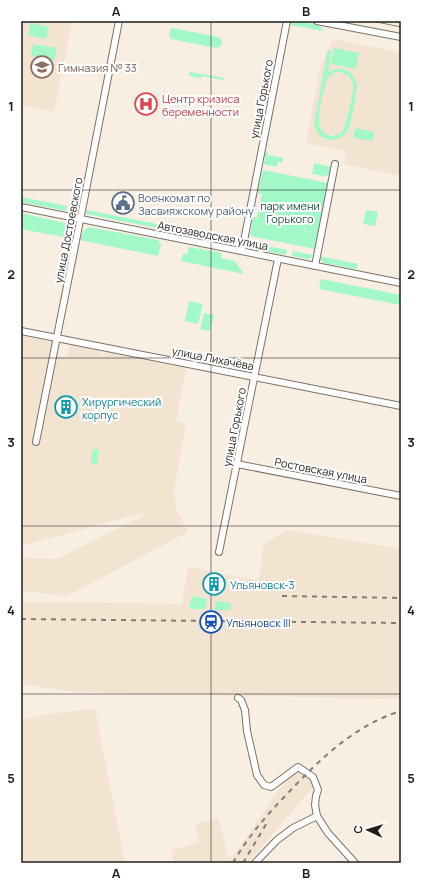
<svg xmlns="http://www.w3.org/2000/svg" width="422" height="884" viewBox="0 0 422 884" font-family="Manrope,sans-serif">
<style>
.built{fill:#f3e3d1}
.green{fill:#a3f8c8;fill-rule:evenodd}
.lines{fill:none;stroke-linecap:round;stroke-linejoin:round}
.minor-casing{stroke:#7b7267;stroke-width:8}
.minor{stroke:#fff;stroke-width:6}
.tram{stroke:#837c74;stroke-width:1}
.rail{stroke:#837c74;stroke-width:2;stroke-dasharray:5 5;stroke-linecap:butt}
.grid{fill:none;stroke:#211e19;stroke-width:1;stroke-opacity:0.55}
.labels{text-anchor:middle;dominant-baseline:central;stroke-width:4;stroke-linejoin:round;paint-order:stroke}
.education-label{font-size:11px;fill:#785e54;stroke:#fff;text-anchor:start}
.health-label{font-size:11px;fill:#be3a42;stroke:#fff;text-anchor:start}
.street-label{font-size:11px;fill:#211e19;stroke:#fff}
.service-label{font-size:11px;fill:#4e5e75;stroke:#fff;text-anchor:start}
.park-label{font-size:11px;fill:#115536;stroke:#fff}
.culture-label{font-size:11px;fill:#0d838f;stroke:#fff;text-anchor:start}
.transit-label{font-size:11px;fill:#164399;stroke:#fff;text-anchor:start}
.neatline{fill:none;stroke:#211e19;stroke-width:1.5}
.grid-label{font-size:13px;text-anchor:middle;font-weight:bold;fill:#211e19}
</style>
<rect width="100%" height="100%" fill="#f8eee2"/>
<g class="built">
<polygon points="21,21 72,21 54,112 21,105"/>
<polygon points="333,39 401,53 401,176 344,164 346,151 306,143 320,68"/>
<polygon points="21,336 52,342 50,355 53,355 67,358 69,345 100,350 100,354 102,355 104,355 105,352 186,368 176,422 186,424 174,490 176,509 188,532 67,596 21,591 21,558 57,559 150,512 139,514 21,546"/>
<polygon points="287,530 401,549 401,699 75,692 21,684 21,602 71,602 182,604 188,567 259,581 263,545"/>
<polygon points="95,709 125,863 21,863 21,720 49,714"/>
<polygon points="296,771 308,776 312,788 248,863 174,863 171,850 199,842 195,824 218,818 229,859 238,850 280,788"/>
</g>
<g class="green">
<polygon points="292,21 297,21 318,25 321,27 323,31 290,25"/>
<polygon points="30,23 49,27 46,39 28,35"/>
<path d="M172,28L218,37L221,39L222,42L220,47L216,48L171,39C168,36 169,31 172,28Z"/>
<polygon points="33,44 57,48 54,61 31,56"/>
<polygon points="334,48 359,53 356,69 331,64"/>
<path d="M328,50H332L328,72C341,65 353,69 357,84C356,95 352,125 346,133C342,139 333,141 326,139C319,137 315,130 314,123ZM336,72H340L349,76C351,78 352,81 353,84C354,91 346,127 342,132C338,135 332,137 328,135C310,130 323,95 326,82L328,77Z"/>
<polygon points="190,72 224,78 224,80 201,76 201,78 189,76"/>
<polygon points="357,128 374,132 373,141 354,138 354,131"/>
<polygon points="268,151 268,155 283,158 282,163 278,162 277,167 264,164 265,156 264,155 265,153"/>
<polygon points="314,163 332,167 330,175 323,176 312,174"/>
<polygon points="263,170 328,183 315,249 250,236 253,217 257,218 262,194 258,193"/>
<polygon points="21,197 67,206 66,211 21,202"/>
<polygon points="87,210 197,232 196,236 86,214"/>
<polygon points="366,210 378,212 375,226 363,224"/>
<polygon points="21,213 65,223 65,225 69,226 69,238 21,229"/>
<polygon points="88,227 158,240 161,244 158,256 80,240 83,232"/>
<polygon points="249,242 287,250 286,255 255,249 250,246"/>
<polygon points="189,247 222,253 221,258 235,261 244,274 181,261 183,254 187,254"/>
<polygon points="293,251 313,255 311,258 308,259 292,256"/>
<polygon points="319,256 358,264 357,268 355,269 324,263 320,259"/>
<polygon points="321,279 401,295 401,305 319,289"/>
<polygon points="189,301 203,304 198,324 185,321"/>
<polygon points="204,313 214,315 210,331 200,329"/>
<polygon points="93,449 99,450 97,465 91,464"/>
<polygon points="192,596 207,599 205,609 189,609"/>
<polygon points="216,601 231,603 230,610 214,610"/>
</g>
<g class="lines">
<g class="minor-casing">
<g id="minor">
<polyline points="317,21 401,37"/>
<polyline points="21,207 401,283"/>
<polyline points="242,251 287,21"/>
<polyline points="315,266 335,164"/>
<polyline points="21,331 401,406"/>
<polyline points="36,442 76,241 119,21"/>
<polyline points="237,464 401,496"/>
<polyline points="219,552 278,259"/>
<polyline points="238,698 241,700 245,710 247,731 257,775 264,785 271,787 298,767 313,777 318,790 316,796 315,805 317,816 328,833 355,863"/>
<polyline points="255,863 277,840 293,828 317,816"/>
</g>
</g>
<use href="#minor" class="minor"/>
<polyline class="tram" points="372,21 401,27"/>
<g class="rail">
<polyline points="282,596 401,598"/>
<polyline points="21,619 401,623"/>
<path d="M233,863C248,836 267,815 288,793C320,759 355,725 401,711"/>
<polyline points="243,863 268,821"/>
</g>
</g>
<path class="grid" d="M211,21V863M21,190H401M21,358H401M21,526H401M21,694H401"/>
<defs>
<g id="school-ring" transform="scale(1.15)"><circle r="9.5" fill="#fff" stroke="#8d6e63" stroke-width="1.5"/><path d="M0-5L7-2L0 1L-7-2ZM-4 1L0 2.5L4 1V4Q0 6-4 4Z" fill="#8d6e63"/></g>
<g id="hospital-ring" transform="scale(1.15)"><circle r="9.5" fill="#fff" stroke="#e0444e" stroke-width="1.5"/><path d="M-5-5h3v3.5h4V-5h3V5h-3V1.5h-4V5h-3Z" fill="#e0444e"/></g>
<g id="civic-ring" transform="scale(1.15)"><circle r="9.5" fill="#fff" stroke="#5c6f8a" stroke-width="1.5"/><path d="M-.6-6.5H3V-4.5H.6V-3L4-1V1h2V6H-6V1h2V-1L-.6-3ZM-1.2 2.5V6h2.4V2.5Z" fill="#5c6f8a"/></g>
<g id="building-ring" transform="scale(1.15)"><circle r="9.5" fill="#fff" stroke="#0f9aa8" stroke-width="1.5"/><path d="M-4-6H4V6H1V3H-1V6H-4ZM-2.5-4.3h1.7v1.8h-1.7ZM.8-4.3h1.7v1.8H.8ZM-2.5-1h1.7V.8h-1.7ZM.8-1h1.7V.8H.8Z" fill="#0f9aa8"/></g>
<g id="station-ring" transform="scale(1.15)"><circle r="9.5" fill="#fff" stroke="#1a4fb4" stroke-width="1.5"/><path d="M-3-6H3Q5-6 5-4V2Q5 4 3 4L4.5 6H3L1.5 4h-3L-3 6H-4.5L-3 4Q-5 4-5 2V-4Q-5-6-3-6ZM-3.5-4v3h7v-3ZM-3.5 1v1.5H-2V1ZM2 1v1.5H3.5V1Z" fill="#1a4fb4"/></g>
</defs>
<g fill-rule="evenodd">
<use href="#school-ring" x="42" y="67"/>
<use href="#hospital-ring" x="146" y="104"/>
<use href="#civic-ring" x="123" y="203"/>
<use href="#building-ring" x="66" y="407"/>
<use href="#building-ring" x="214" y="584"/>
<use href="#station-ring" x="211" y="622"/>
</g>
<g class="labels">
<g class="education-label">
<text x="58" y="67">Гимназия № 33</text>
</g>
<g class="health-label">
<text x="162" y="98">Центр кризиса<tspan x="162" dy="13">беременности</tspan></text>
</g>
<g class="street-label">
<text transform="translate(261 99) rotate(-79)">улица Горького</text>
<text transform="translate(68 230) rotate(-79)">улица Достоевского</text>
<text transform="translate(213 235) rotate(11)">Автозаводская улица</text>
<text transform="translate(213 358) rotate(11)">улица Лихачёва</text>
<text transform="translate(234 427) rotate(-79)">улица Горького</text>
<text transform="translate(321 470) rotate(11)">Ростовская улица</text>
</g>
<g class="service-label">
<text x="138" y="197">Военкомат по<tspan x="138" dy="13">Засвияжскому району</tspan></text>
</g>
<g class="park-label">
<text x="290" y="205">парк имени<tspan x="290" dy="13">Горького</tspan></text>
</g>
<g class="culture-label">
<text x="82" y="401">Хирургический<tspan x="82" dy="13">корпус</tspan></text>
<text x="230" y="584">Ульяновск-3</text>
</g>
<g class="transit-label">
<text x="226" y="622">Ульяновск III</text>
</g>
</g>
<rect width="422" height="884" fill="none" stroke="#ffffff" stroke-width="44"/>
<g transform="translate(368 830) rotate(274)" stroke="#ffffff" stroke-width="3" paint-order="stroke">
<path d="M0-3L7 15L0 10L-7 15Z" fill="#211e19"/>
<text y="-6" font-size="11" font-weight="bold" text-anchor="middle" fill="#211e19">С</text>
</g>
<rect x="22" y="22" width="378" height="840" class="neatline"/>
<g class="grid-label">
<text x="116" y="16">A</text>
<text x="306" y="16">B</text>
<text x="11" y="111">1</text>
<text x="411" y="111">1</text>
<text x="11" y="279">2</text>
<text x="411" y="279">2</text>
<text x="11" y="447">3</text>
<text x="411" y="447">3</text>
<text x="11" y="615">4</text>
<text x="411" y="615">4</text>
<text x="11" y="783">5</text>
<text x="411" y="783">5</text>
<text x="116" y="878">A</text>
<text x="306" y="878">B</text>
</g>
</svg>
